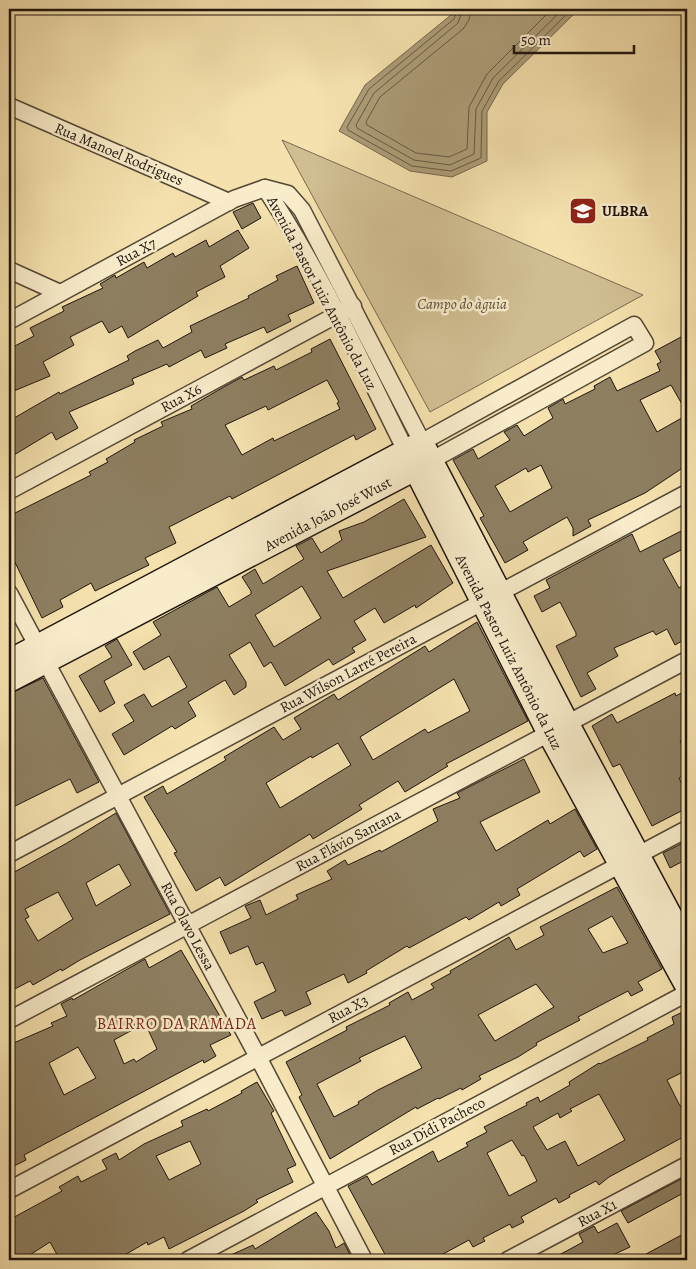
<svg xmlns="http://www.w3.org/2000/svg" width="696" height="1269" viewBox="0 0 696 1269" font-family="Alegreya,serif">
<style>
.green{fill:#d0be92;stroke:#786a50}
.water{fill:#ac9c77;stroke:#74664d}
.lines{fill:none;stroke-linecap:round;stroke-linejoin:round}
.shore{stroke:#665842;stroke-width:1}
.building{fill:#8e7f61;stroke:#1f150e;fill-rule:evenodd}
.street-casing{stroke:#544836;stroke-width:19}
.secondary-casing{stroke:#1f150e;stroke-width:25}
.street{stroke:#f8ecca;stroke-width:16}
.secondary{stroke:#f8ecca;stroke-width:22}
.labels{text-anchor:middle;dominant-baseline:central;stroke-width:5;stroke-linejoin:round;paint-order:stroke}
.street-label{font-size:15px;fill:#1f150e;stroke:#f8ecca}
.poi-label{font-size:15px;font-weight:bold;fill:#1f150e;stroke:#f8ecca;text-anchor:start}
.park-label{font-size:15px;font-style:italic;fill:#5d503c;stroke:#f8ecca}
.neighbourhood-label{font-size:16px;letter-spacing:1px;fill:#7a1f14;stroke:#f8ecca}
</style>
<rect width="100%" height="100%" fill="#f4e1ad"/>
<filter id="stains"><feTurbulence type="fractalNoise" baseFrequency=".004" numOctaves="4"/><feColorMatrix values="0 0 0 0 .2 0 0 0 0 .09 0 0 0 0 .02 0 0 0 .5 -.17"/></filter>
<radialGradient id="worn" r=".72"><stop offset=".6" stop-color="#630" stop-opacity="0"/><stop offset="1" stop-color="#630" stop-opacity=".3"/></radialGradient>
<polygon class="green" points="282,140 643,295 430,412"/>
<polygon class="water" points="453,9 579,9 503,84 487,112 487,161 452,177 410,171 339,131 365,85 451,15"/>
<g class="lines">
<g class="shore">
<polyline points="457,9 454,19 369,89 347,127 348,130 412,166 451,171 481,158 482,111 499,81 572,9"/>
<polyline points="463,9 458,23 374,93 356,125 357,128 414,160 450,165 474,154 476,109 493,78 563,9"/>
<polyline points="471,9 469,20 463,29 380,97 366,122 367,125 416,153 449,157 467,149 469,107 487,74 552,9"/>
</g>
</g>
<g class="building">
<polygon points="253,203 261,218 242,229 233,212"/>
<polygon points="238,230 249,248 220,266 225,277 196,292 198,296 128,338 122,326 109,333 102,321 70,337 74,345 43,362 50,376 9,393 9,349 34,336 30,328 64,311 62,307 103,288 100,284 115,275 116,278 144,262 147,268 173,253 175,257 206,240 209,247"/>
<polygon points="297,266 314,303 288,315 291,321 267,333 264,327 225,344 227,348 205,358 201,350 169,367 167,364 132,379 134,384 69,412 78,428 56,440 52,432 9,458 9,421 59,392 60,394 129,360 127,356 135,351 158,340 163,348 192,332 190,326 249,298 248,296 278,280 276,276"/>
<path d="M681,337L687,348L683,350L687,358V371L681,374L687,385V413L671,385L640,400L657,432L687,415V465L645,493L588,520L591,526L573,536V528L567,517L523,542L528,550L505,563L480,518L484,516L453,460L473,449L478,459L510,440L504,432L517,425L524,436L553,418L548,408L563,399L565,404L595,389L594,386L610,377L617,391L660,371L657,364L661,362L655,351ZM541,465L552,488L510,512L495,486L526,468L528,472Z"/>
<path d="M330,339L376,429L356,440L354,435L232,499L230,496L169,527L176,543L145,558L149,565L95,591L91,583L60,600L63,607L42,618L9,550V516L91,475L89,472L108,462L106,459L135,442L134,440L163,426L161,422L192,409L191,406L222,388L242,377L244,380L274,366L276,370L312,352L311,349ZM327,380L339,402L337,403L340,409L274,441L273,438L242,455L225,425L266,406L268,410Z"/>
<path d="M404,499L426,537L327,571L343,598L431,545L453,583L416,608L415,605L384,623L375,608L354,621L366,640L352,648L355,652L333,665L329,659L285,686L271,662L264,667L250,642L229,655L246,682V687L234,695L225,680L188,702L196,716L175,729L172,726L124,755L112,734L134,721L124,705L144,694L152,707L187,687L169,656L144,670L133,652L161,635L153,622L217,587L229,607L251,594V591L242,577L255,569L263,584L304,559L296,546L312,538L321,553L342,540L339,531L364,522ZM302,586L321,618L274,647L255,615Z"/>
<polygon points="687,528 687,547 663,559 679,588 687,583 687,638 675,645 667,629 656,635 653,631 614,648 618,656 587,673 596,689 581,697 556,646 576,636 576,633 560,602 542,612 534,596 550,588 546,580 632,534 640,552"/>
<path d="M477,622L528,721L446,764L448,766L405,792L398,781L359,805L362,809L331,828L313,839L310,834L225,886L220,877L196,891L174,853L177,852L144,797L163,786L167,794L226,760L224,757L274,727L283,740L301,729L294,718L334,694L338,700L425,646L429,652ZM454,679L470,711L428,733L425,729L373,760L360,737ZM338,743L351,765L280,808L266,783L311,756L312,758Z"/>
<polygon points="117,639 132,665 104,681 115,703 100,712 79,676 112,657 105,646"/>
<polygon points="43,678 99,782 77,793 70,779 9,809 9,694"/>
<polygon points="687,690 687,737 680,741 687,755 687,773 679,778 687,794 687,808 652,826 620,764 613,767 592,726 612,714 617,723 675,693 676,696"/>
<polygon points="524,759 540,792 480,822 496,851 548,820 550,824 575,809 597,849 584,857 580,851 517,889 520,895 501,906 499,902 469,920 466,917 409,948 407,946 366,971 367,973 348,983 344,974 306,992 311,1004 285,1016 282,1010 262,1019 254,1002 276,991 263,962 256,965 248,946 230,954 220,932 251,918 245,906 260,900 266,915 298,899 296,895 332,879 327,871 345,860 348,865 380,850 381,852 438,821 433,809 460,798 457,793"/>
<path d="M116,813L170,914L80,960L62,971L61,969L33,985L30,981L9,992V875L67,843ZM119,864L131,885L96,906L86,883ZM58,892L73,919L38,941L25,919L29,917L25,909Z"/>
<polygon points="687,841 687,859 670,868 663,853"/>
<path d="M617,887L662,969L638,982L643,990L631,996L628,991L578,1017L580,1020L536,1043L537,1045L518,1057L479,1076L481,1079L462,1090L461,1088L439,1099L438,1098L417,1109L416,1107L330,1159L299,1097L302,1095L286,1062L347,1030L346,1027L390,1005L389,1003L408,992L412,1000L434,988L431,984L451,973L450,971L509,937L516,950L544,935L540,927ZM612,916L628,943L603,953L588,929ZM536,984L554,1007L495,1041L478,1015ZM405,1036L422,1068L378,1090L358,1102L359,1104L334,1117L317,1084L361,1061L359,1058Z"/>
<path d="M181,950L231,1035L210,1045L216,1056L204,1063L203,1060L24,1155L26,1160L12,1167L9,1159V1045L53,1026L51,1023L67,1016L61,1004L72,998L73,1000L145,959L149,968ZM145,1023L157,1049L136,1062L134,1059L124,1064L114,1040ZM78,1047L96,1078L64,1095L49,1063Z"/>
<path d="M687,1010V1070L667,1080L680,1106L687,1103V1135L609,1177L599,1185L596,1181L569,1195L570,1197L559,1203L556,1198L521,1217L524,1222L512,1228L510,1224L483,1238L485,1241L473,1247L469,1240L432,1260H388L348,1186L367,1176L372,1185L433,1151L438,1162L468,1146L466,1143L487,1132L484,1127L527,1105L526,1103L538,1097L540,1102L570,1085L569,1082L599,1063L600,1064L648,1040L647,1038L674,1024L672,1017ZM599,1094L625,1140L578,1166L565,1141L547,1150L533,1127L558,1113L560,1118L572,1111L570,1109ZM512,1140L522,1156L524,1155L537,1181L509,1196L487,1153Z"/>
<path d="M257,1082L274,1111L271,1113L296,1165L287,1169L293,1182L256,1200L258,1202L244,1211L169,1249L164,1237L148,1245L147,1242L116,1260H60L50,1242L22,1260H9V1220L62,1191L59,1187L78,1176L81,1182L107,1169L102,1160L116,1153L119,1160L144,1144L183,1126L181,1121L207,1109L208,1111L242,1093L241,1091ZM190,1141L201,1164L169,1180L156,1156Z"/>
<polygon points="683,1178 687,1191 628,1223 621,1211"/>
<polygon points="316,1212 329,1231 336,1248 344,1243 353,1260 220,1260 253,1245 255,1249"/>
<polygon points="617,1223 630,1247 602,1260 550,1260 583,1242 579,1234 594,1226 598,1233"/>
<polygon points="687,1232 687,1260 635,1260"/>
</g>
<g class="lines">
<g class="street-casing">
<g id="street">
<polyline points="9,106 229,202"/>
<path d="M265,188C320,271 362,363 406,451"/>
<polyline points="9,270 60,293"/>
<polyline points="9,321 234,199 265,188 288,194 302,210 422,442 634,325 645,343 432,460"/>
<polyline points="9,491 353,306"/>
<polyline points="9,593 258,1057 364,1260"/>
<polyline points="9,854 687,493"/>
<polyline points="9,1020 687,660"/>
<polyline points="9,1190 687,829"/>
<polyline points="188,1260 687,993"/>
<polyline points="508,1260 687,1165"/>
</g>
</g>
<g class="secondary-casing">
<g id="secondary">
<polyline points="406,451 549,734 687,987"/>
<polyline points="9,661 422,442 568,724 687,946"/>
<polyline points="9,681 429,462"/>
</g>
</g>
<use href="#street" class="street"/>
<use href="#secondary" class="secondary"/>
</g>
<defs>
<g id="school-square" transform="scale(1.4375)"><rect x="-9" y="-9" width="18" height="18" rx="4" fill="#8f2418" stroke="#f8ecca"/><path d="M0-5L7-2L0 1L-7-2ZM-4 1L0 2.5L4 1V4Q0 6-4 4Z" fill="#fff"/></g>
</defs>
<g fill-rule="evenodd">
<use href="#school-square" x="583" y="211"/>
</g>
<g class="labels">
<g class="street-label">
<text transform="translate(119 154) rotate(23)">Rua Manoel Rodrigues</text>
<text transform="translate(136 252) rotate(-28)">Rua X7</text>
<text transform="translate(322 293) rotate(62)">Avenida Pastor Luiz Antônio da Luz</text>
<text transform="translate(181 398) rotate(-28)">Rua X6</text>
<text transform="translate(328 514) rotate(-28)">Avenida João José Wust</text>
<text transform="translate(509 652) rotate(63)">Avenida Pastor Luiz Antônio da Luz</text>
<text transform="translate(348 673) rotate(-28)">Rua Wilson Larré Pereira</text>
<text transform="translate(348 840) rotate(-28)">Rua Flávio Santana</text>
<text transform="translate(188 926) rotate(62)">Rua Olavo Lessa</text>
<text transform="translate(348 1009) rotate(-28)">Rua X3</text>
<text transform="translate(437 1126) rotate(-28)">Rua Didi Pacheco</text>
<text transform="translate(597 1213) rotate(-28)">Rua X1</text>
</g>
<g class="poi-label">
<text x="602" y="211">ULBRA</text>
</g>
<g class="park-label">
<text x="462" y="304">Campo do àguia</text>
</g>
<g class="neighbourhood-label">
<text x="177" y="1024">BAIRRO DA RAMADA</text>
</g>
</g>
<rect width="696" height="1269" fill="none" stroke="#f4e1ad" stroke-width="30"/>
<rect x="10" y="10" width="676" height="1249" fill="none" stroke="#1f150e" stroke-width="2.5"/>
<rect x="15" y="15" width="666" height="1239" fill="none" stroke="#1f150e"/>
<path d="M514 45v8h120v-8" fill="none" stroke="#1f150e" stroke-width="2.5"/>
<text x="521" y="45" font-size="15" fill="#1f150e" stroke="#f8ecca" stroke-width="4" paint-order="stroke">50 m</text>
<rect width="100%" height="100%" filter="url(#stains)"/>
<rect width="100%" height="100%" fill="url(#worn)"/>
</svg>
